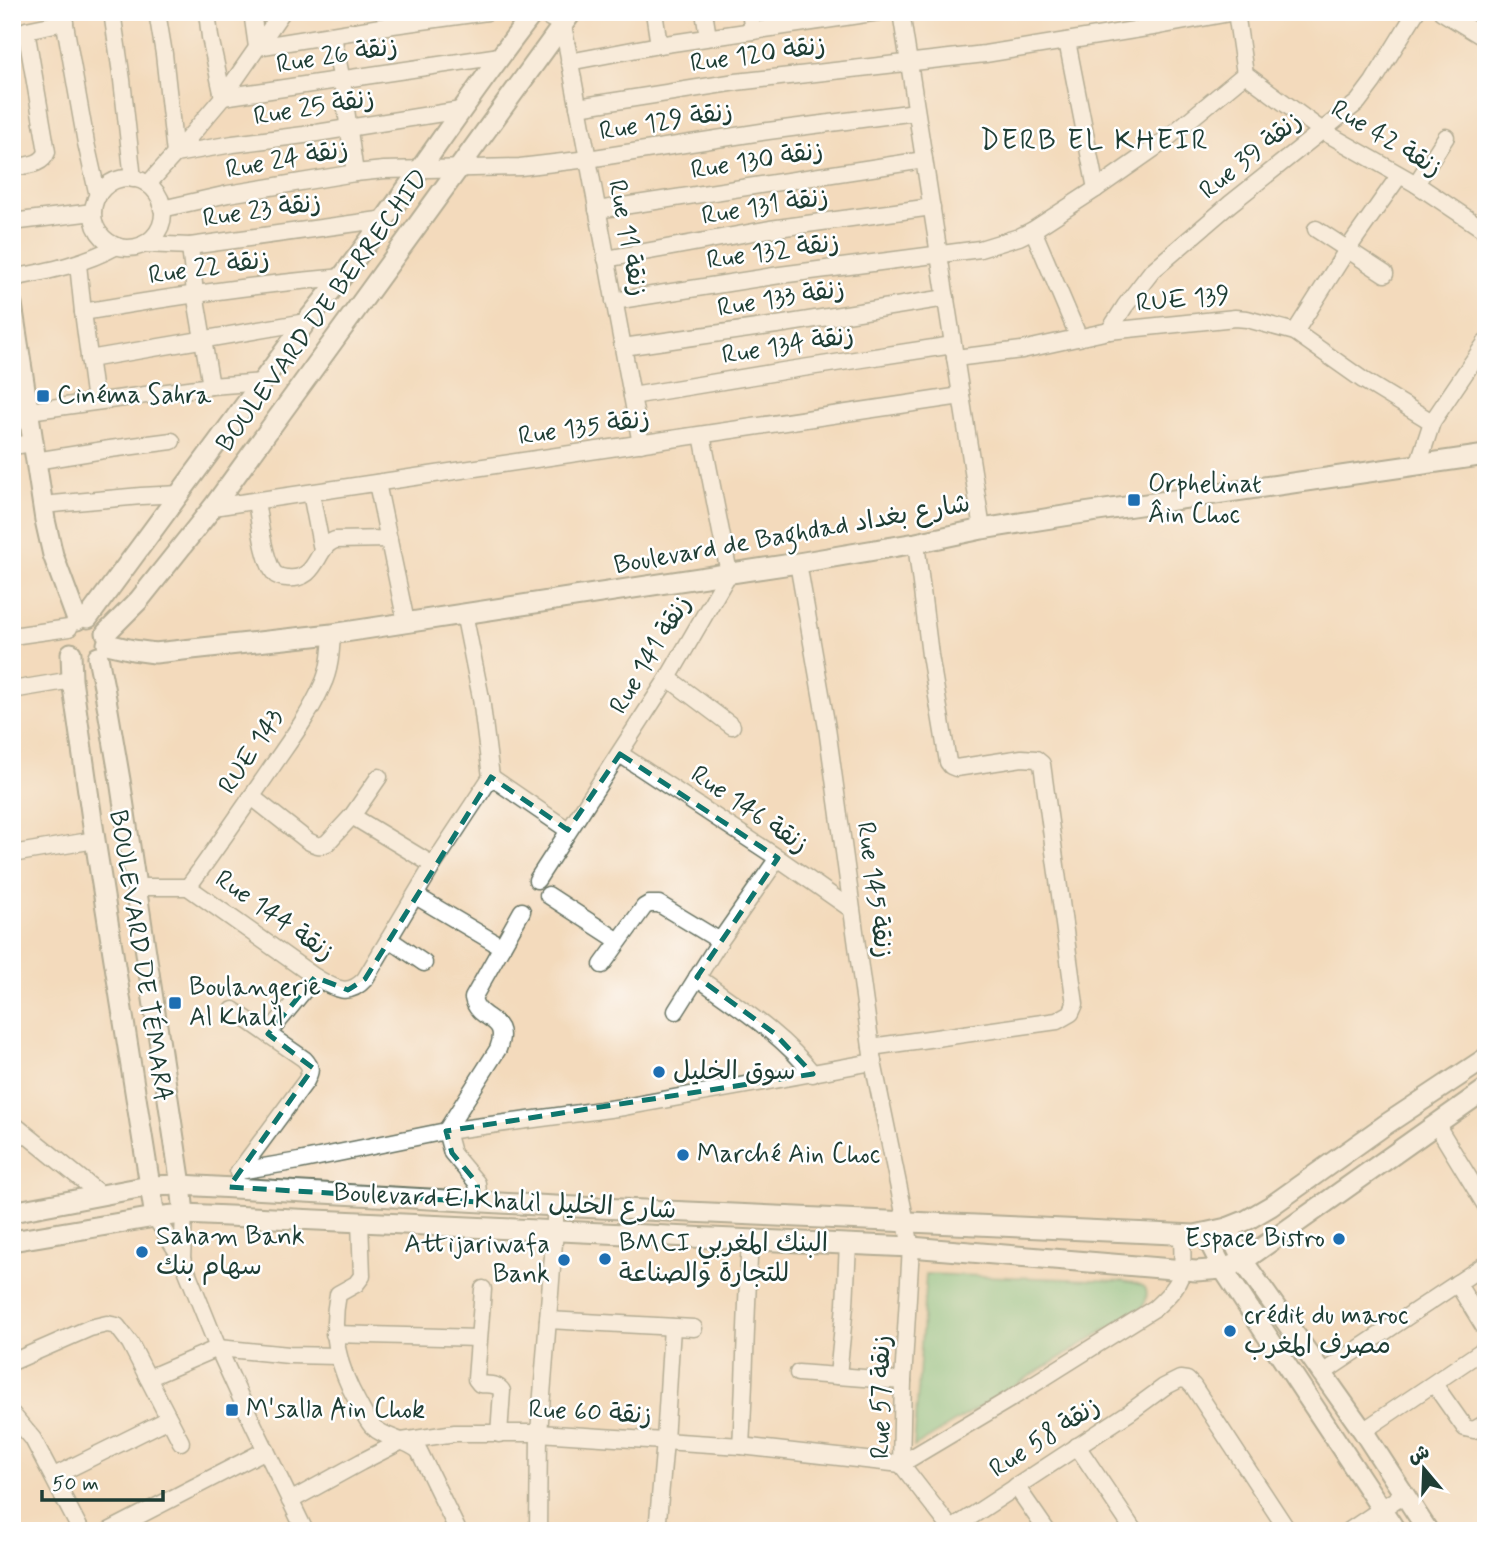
<svg xmlns="http://www.w3.org/2000/svg" width="1498" height="1543" viewBox="0 0 1498 1543" font-family="Mynerve,'Playpen Sans Arabic',sans-serif">
<style>
.green{fill:#72c98e;stroke:#488361;stroke-width:2}
.lines{fill:none;stroke-linecap:round;stroke-linejoin:round}
.minor-casing{stroke:#697464;stroke-width:19}
.tertiary-casing{stroke:#697464;stroke-width:23}
.minor{stroke:#fff;stroke-width:16}
.tertiary{stroke:#fff;stroke-width:19}
.marked{fill:none;stroke:#0f766e;stroke-width:5;stroke-dasharray:14 9;stroke-linejoin:round}
.poi-dot{fill:#1f6fb2;stroke:#fff;stroke-width:2.5}
.labels{text-anchor:middle;dominant-baseline:central;stroke-width:5;stroke-linejoin:round;paint-order:stroke}
.street-label{font-size:26px;fill:#1f3d34;stroke:#fff}
.poi-label{font-size:26px;fill:#1f3d34;stroke:#fff;text-anchor:start}
.neighbourhood-label{font-size:28px;letter-spacing:2px;fill:#1f3d34;stroke:#fff}
</style>
<rect width="100%" height="100%" fill="#fff"/>
<filter id="ink" filterUnits="userSpaceOnUse"><feTurbulence type="fractalNoise" baseFrequency=".0143" numOctaves="2"/><feDisplacementMap in="SourceGraphic" scale="14" xChannelSelector="R" yChannelSelector="G"/><feConvolveMatrix kernelMatrix="1 2 1 2 8 2 1 2 1" color-interpolation-filters="sRGB"/></filter>
<filter id="wash" filterUnits="userSpaceOnUse"><feTurbulence type="fractalNoise" baseFrequency=".00686" numOctaves="4" result="noise"/><feDisplacementMap in="SourceGraphic" scale="28" xChannelSelector="R" yChannelSelector="G"/><feGaussianBlur stdDeviation="1.57" result="paint"/><feColorMatrix in="noise" values="0 0 0 0 0 0 0 0 0 0 0 0 0 0 0 0 0 1.4 0 .05"/><feComposite in="paint" operator="in"/></filter>
<g filter="url(#wash)">
<rect width="100%" height="100%" fill="#f3dabc"/>
<path class="green" d="M926,1274L1123,1281C1143,1284 1153,1285 1143,1307L914,1447Z"/>
</g>
<g filter="url(#ink)">
<g class="lines">
<g class="minor-casing">
<g id="minor">
<polyline points="112,12 122,80 133,179"/>
<polyline points="157,12 164,54 175,154 233,144 304,135 461,110"/>
<polyline points="207,12 210,37 223,97 500,56"/>
<polyline points="252,12 257,47 393,25 487,12"/>
<polyline points="539,12 563,25 641,444"/>
<polyline points="654,12 659,45"/>
<polyline points="704,12 708,37"/>
<polyline points="750,12 753,31"/>
<polyline points="901,12 982,529"/>
<polyline points="1236,12 1245,74 1321,130 1416,184 1486,231"/>
<polyline points="1442,12 1486,39"/>
<polyline points="63,13 86,143 98,196"/>
<polyline points="333,36 342,81 355,173"/>
<polyline points="1067,41 1096,189"/>
<polyline points="569,62 659,45 879,12"/>
<polyline points="578,107 736,82 985,54 1159,26 1235,12"/>
<path d="M12,168C25,165 42,166 47,152L26,30L65,22"/>
<circle cx="128" cy="213" r="35"/>
<polyline points="148,184 175,154 223,97 282,12"/>
<polyline points="1416,184 1446,137"/>
<polyline points="162,209 228,194 355,173 384,170 520,167 588,159 768,131 916,112"/>
<polyline points="597,210 924,160"/>
<polyline points="12,222 93,212"/>
<polyline points="1316,229 1385,274"/>
<polyline points="1033,230 1079,338"/>
<polyline points="144,244 190,246 386,219"/>
<polyline points="190,246 195,293 211,386"/>
<polyline points="606,259 770,229 932,207"/>
<polyline points="78,264 83,312 95,401"/>
<path d="M12,278C49,271 84,264 117,246"/>
<polyline points="614,301 780,275 980,249 1019,237 1033,230 1096,189 1159,145 1245,74"/>
<path d="M83,312C170,297 256,284 344,277"/>
<polyline points="1109,331 1125,306 1152,271 1230,204 1358,102 1373,82 1416,12"/>
<polyline points="1295,332 1347,250 1399,176"/>
<polyline points="623,347 784,324 946,298"/>
<polyline points="955,358 1022,350 1109,331 1235,318 1247,319 1295,332 1363,380 1432,422"/>
<polyline points="89,359 306,322"/>
<polyline points="632,396 783,371 953,345"/>
<polyline points="29,411 211,386 263,382"/>
<polyline points="12,446 34,443"/>
<polyline points="35,461 110,449 172,441"/>
<polyline points="1418,465 1432,422 1486,342"/>
<polyline points="377,483 406,622"/>
<polyline points="311,493 322,550"/>
<path d="M256,501C259,518 264,564 276,575C278,576 284,578 287,578C294,579 302,577 307,573C319,563 320,546 335,540L389,539"/>
<polyline points="42,505 141,496 180,494"/>
<polyline points="213,507 961,396"/>
<polyline points="798,563 827,728 873,1062 911,1247 903,1381 901,1464 953,1531"/>
<polyline points="12,636 69,628"/>
<polyline points="668,678 732,726"/>
<polyline points="12,690 72,680"/>
<polyline points="620,754 778,858 851,909"/>
<polyline points="491,777 568,830"/>
<path d="M252,797L308,841C316,845 319,847 327,843L352,816L379,777"/>
<polyline points="352,816 433,865"/>
<polyline points="12,854 95,840"/>
<polyline points="537,880 668,678 729,573 702,435"/>
<path d="M136,887H188L315,977C334,988 348,998 365,979L433,865L491,777L481,698L464,613"/>
<path d="M188,887C218,846 246,805 274,764C291,739 310,714 322,686C330,670 331,652 332,634"/>
<polyline points="548,895 619,941"/>
<polyline points="416,896 502,947"/>
<polyline points="389,939 424,963"/>
<polyline points="602,965 644,907 649,904 659,904 720,941"/>
<path d="M697,977C738,1007 782,1034 813,1074"/>
<path d="M233,1010L304,1059C312,1067 311,1071 306,1081L238,1173"/>
<polyline points="676,1011 720,941 778,858"/>
<polyline points="268,1034 315,977"/>
<polyline points="871,1047 1057,1021 1071,1013 1075,1004 1042,764 1036,759 1022,758 956,768 951,766 948,762 930,655 916,543"/>
<polyline points="12,1123 101,1195"/>
<polyline points="1436,1124 1486,1206"/>
<polyline points="239,1171 299,1161 446,1131 624,1107 873,1062"/>
<path d="M479,1202L477,1183L452,1153L446,1131L498,1049C511,1015 478,1023 473,998L522,911"/>
<polyline points="155,1217 182,1259 218,1348 244,1405 305,1531"/>
<path d="M360,1221L362,1276L356,1284L338,1294C330,1334 338,1367 358,1403C362,1410 366,1419 372,1426C385,1439 406,1439 419,1451L458,1531"/>
<polyline points="182,1259 184,1214"/>
<polyline points="1457,1283 1486,1330"/>
<path d="M483,1289L476,1379L480,1384C488,1385 497,1383 502,1391L499,1434"/>
<polyline points="548,1320 694,1328"/>
<polyline points="334,1334 478,1338"/>
<polyline points="12,1362 90,1328 107,1324 117,1326 130,1343 181,1442"/>
<polyline points="798,1373 903,1381"/>
<polyline points="1321,1374 1486,1264"/>
<polyline points="838,1376 845,1305 848,1244"/>
<polyline points="148,1378 218,1348 289,1355 338,1356"/>
<polyline points="1434,1384 1465,1428 1474,1430 1486,1423"/>
<polyline points="12,1414 33,1439 81,1531"/>
<polyline points="1363,1431 1486,1348"/>
<path d="M741,1446C745,1377 746,1309 750,1240"/>
<polyline points="1077,1446 1134,1531"/>
<polyline points="54,1476 169,1419"/>
<polyline points="1016,1486 1047,1531"/>
<path d="M290,1501L361,1462L402,1441L455,1433H539L741,1446L901,1464L1010,1399L1155,1308C1185,1281 1183,1275 1182,1236"/>
<polyline points="952,1529 1130,1412 1164,1387 1180,1379 1187,1380 1193,1386 1288,1531"/>
<polyline points="109,1531 266,1450"/>
<polyline points="538,1531 539,1433 555,1230 555,1206"/>
<polyline points="657,1531 665,1441 672,1327"/>
<polyline points="1349,1531 1404,1494"/>
</g>
</g>
<g class="tertiary-casing">
<g id="tertiary">
<polyline points="12,304 45,520 53,555 77,620"/>
<path d="M88,618L306,322C388,223 455,113 534,12"/>
<polyline points="106,633 139,600 213,507 572,12"/>
<polyline points="107,644 133,650 155,653 332,634 798,563 916,543 982,529 1070,515 1486,455"/>
<polyline points="71,653 72,680 95,840 155,1217"/>
<polyline points="98,657 104,687 120,780 181,1185 184,1214"/>
<polyline points="12,1212 149,1186 181,1185 555,1206 1195,1235 1227,1228 1247,1220 1271,1206 1385,1125 1486,1058"/>
<polyline points="1227,1228 1243,1261 1363,1431 1428,1531"/>
<polyline points="1205,1234 1223,1269 1396,1531"/>
<polyline points="12,1241 155,1217 184,1214 911,1247 1196,1271 1223,1269 1243,1261 1486,1089"/>
</g>
</g>
<use href="#minor" class="minor"/>
<use href="#tertiary" class="tertiary"/>
</g>
</g>
<path d="M0 0H1498V1543H0ZM620,754L778,858L697,977L774,1033L813,1074L446,1131L452,1153L477,1183L479,1202L229,1187L313,1068L268,1034L315,977L348,990L365,979L491,777L568,830Z" fill="#f3dabc" fill-opacity=".55" fill-rule="evenodd"/>
<path class="marked" d="M620,754L778,858L697,977L774,1033L813,1074L446,1131L452,1153L477,1183L479,1202L229,1187L313,1068L268,1034L315,977L348,990L365,979L491,777L568,830Z"/>
<g class="poi-dot">
<rect x="36" y="389" width="14" height="14" rx="3.5"/>
<rect x="1127" y="493" width="14" height="14" rx="3.5"/>
<rect x="168" y="996" width="14" height="14" rx="3.5"/>
<circle cx="659" cy="1072" r="7"/>
<circle cx="683" cy="1155" r="7"/>
<circle cx="1339" cy="1239" r="7"/>
<circle cx="142" cy="1252" r="7"/>
<circle cx="605" cy="1259" r="7"/>
<circle cx="564" cy="1260" r="7"/>
<circle cx="1230" cy="1331" r="7"/>
<rect x="225" y="1403" width="14" height="14" rx="3.5"/>
</g>
<g class="labels">
<g class="street-label">
<text transform="translate(758 55) rotate(-8)">Rue 120 زنقة</text>
<text transform="translate(337 56) rotate(-9)">Rue 26 زنقة</text>
<text transform="translate(314 108) rotate(-9)">Rue 25 زنقة</text>
<text transform="translate(666 122) rotate(-9)">Rue 129 زنقة</text>
<text transform="translate(1386 139) rotate(31)">Rue 42 زنقة</text>
<text transform="translate(1251 156) rotate(-39)">Rue 39 زنقة</text>
<text transform="translate(287 160) rotate(-10)">Rue 24 زنقة</text>
<text transform="translate(757 161) rotate(-9)">Rue 130 زنقة</text>
<text transform="translate(765 207) rotate(-9)">Rue 131 زنقة</text>
<text transform="translate(262 211) rotate(-8)">Rue 23 زنقة</text>
<text transform="translate(627 238) rotate(79)">Rue 11 زنقة</text>
<text transform="translate(773 252) rotate(-8)">Rue 132 زنقة</text>
<text transform="translate(209 268) rotate(-8)">Rue 22 زنقة</text>
<text transform="translate(781 299) rotate(-9)">Rue 133 زنقة</text>
<text transform="translate(1183 300) rotate(-5)">RUE 139</text>
<text transform="translate(323 311) rotate(-54)">BOULEVARD DE BERRECHID</text>
<text transform="translate(788 346) rotate(-9)">Rue 134 زنقة</text>
<text transform="translate(584 428) rotate(-8)">Rue 135 زنقة</text>
<text transform="translate(792 535) rotate(-10)">Boulevard de Baghdad شارع بغداد</text>
<text transform="translate(651 655) rotate(-59)">Rue 141 زنقة</text>
<text transform="translate(252 752) rotate(-56)">RUE 143</text>
<text transform="translate(749 810) rotate(34)">Rue 146 زنقة</text>
<text transform="translate(874 890) rotate(82)">Rue 145 زنقة</text>
<text transform="translate(274 916) rotate(35)">Rue 144 زنقة</text>
<text transform="translate(140 956) rotate(81)">BOULEVARD DE TÉMARA</text>
<text transform="translate(505 1202) rotate(3)">Boulevard El Khalil شارع الخليل</text>
<text transform="translate(882 1397) rotate(-90)">Rue 57 زنقة</text>
<text transform="translate(590 1413) rotate(3)">Rue 60 زنقة</text>
<text transform="translate(1045 1438) rotate(-33)">Rue 58 زنقة</text>
</g>
<g class="poi-label">
<text x="57" y="396">Cinéma Sahra</text>
<text x="1148" y="485">Orphelinat<tspan x="1148" dy="30">Âin Choc</tspan></text>
<text x="189" y="988">Boulangerie<tspan x="189" dy="30">Al Khalil</tspan></text>
<text x="673" y="1072">سوق الخليل</text>
<text x="697" y="1155">Marché Ain Choc</text>
<text x="156" y="1237">Saham Bank<tspan x="156" dy="30">سهام بنك</tspan></text>
<text x="1325" y="1239" text-anchor="end">Espace Bistro</text>
<text x="619" y="1244">BMCI البنك المغربي<tspan x="619" dy="30">للتجارة والصناعة</tspan></text>
<text x="550" y="1245" text-anchor="end">Attijariwafa<tspan x="550" dy="30">Bank</tspan></text>
<text x="1244" y="1316">crédit du maroc<tspan x="1244" dy="30">مصرف المغرب</tspan></text>
<text x="246" y="1410">M'salla Ain Chok</text>
</g>
<g class="neighbourhood-label">
<text x="1095" y="141">DERB EL KHEIR</text>
</g>
</g>
<rect width="1498" height="1543" fill="none" stroke="#fff" stroke-width="42"/>
<g transform="translate(1424 1469) rotate(341)" stroke="#ffffff" stroke-width="5" paint-order="stroke">
<path d="M0-5L12 26L0 18L-12 26Z" fill="#1f3d34"/>
<text y="-10" font-size="19" font-weight="bold" text-anchor="middle" fill="#1f3d34">ش</text>
</g>
<path d="M42 1490v10h121v-10" fill="none" stroke="#1f3d34" stroke-width="3.5"/>
<text x="52" y="1490" font-size="21" fill="#1f3d34" stroke="#ffffff" stroke-width="5" paint-order="stroke">50 m</text>
</svg>
